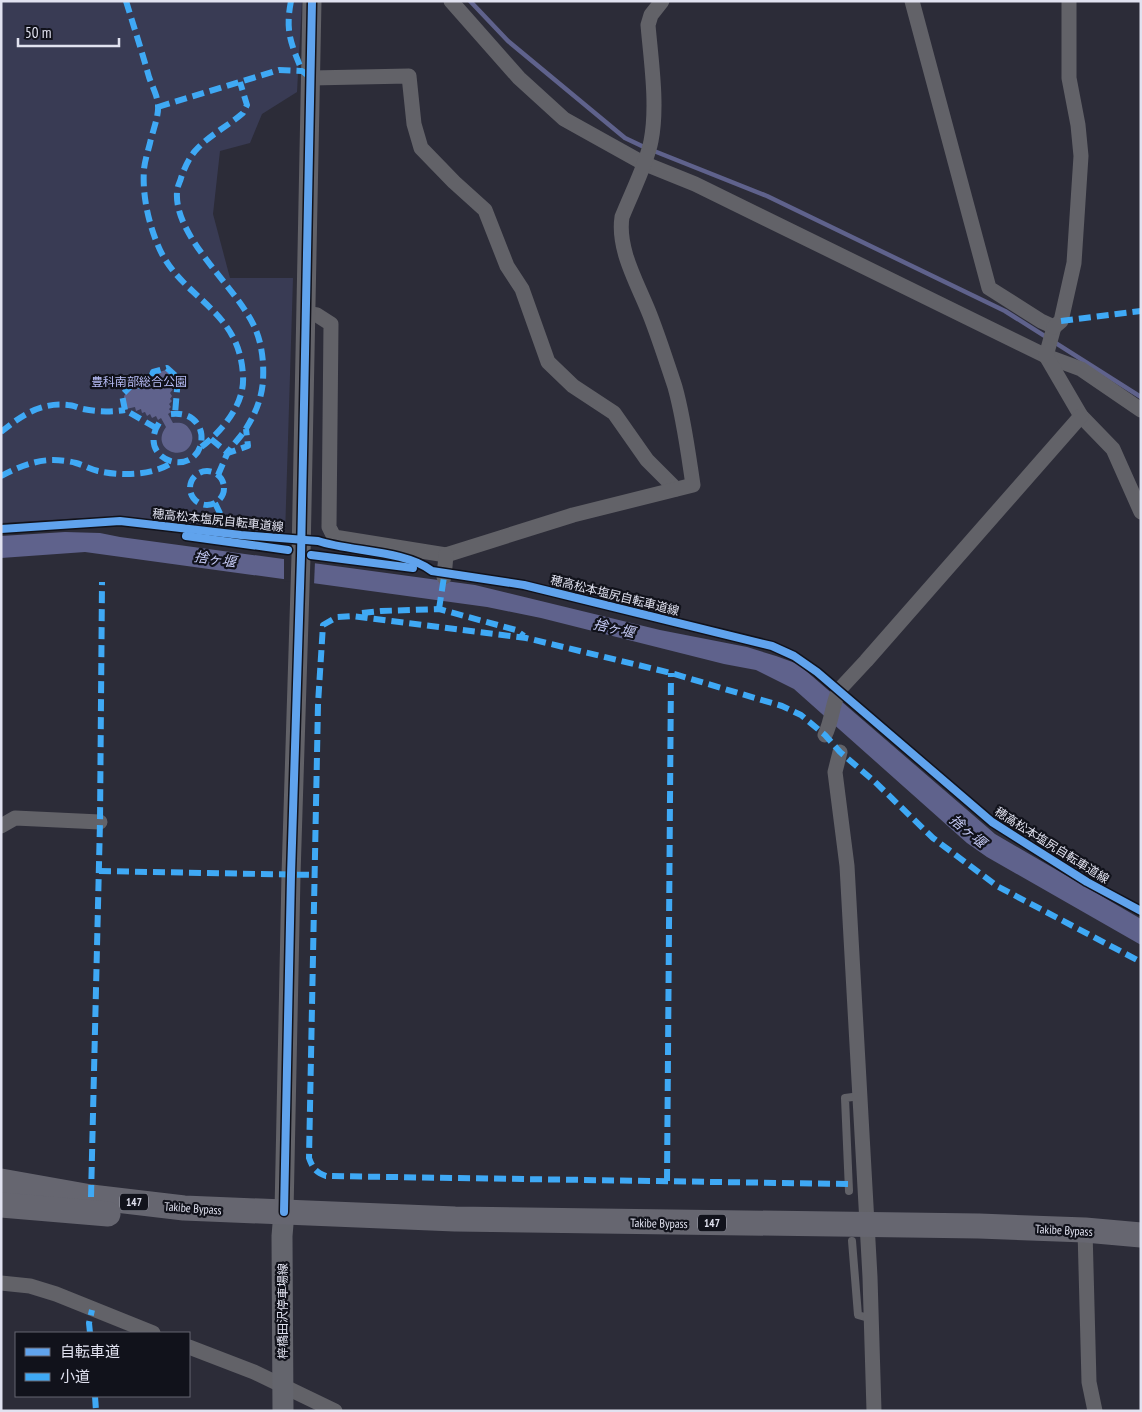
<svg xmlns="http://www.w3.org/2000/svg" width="1142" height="1412" viewBox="0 0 1142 1412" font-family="'PT Sans Narrow','Noto Sans JP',sans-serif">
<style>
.green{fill:#393b54}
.water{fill:#5f628c}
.pier{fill:#2c2c38}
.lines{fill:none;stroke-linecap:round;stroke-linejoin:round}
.stream{stroke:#5f628c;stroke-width:4.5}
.service{stroke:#626268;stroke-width:8}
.minor{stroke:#626268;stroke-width:15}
.tertiary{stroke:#626268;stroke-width:19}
.secondary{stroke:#64656d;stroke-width:21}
.trunk{stroke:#666670;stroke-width:25}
.quiet{stroke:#3fa9f5;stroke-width:6;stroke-dasharray:12 6;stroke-linecap:butt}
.cycleway-casing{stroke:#11121b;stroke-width:11}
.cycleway{stroke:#60a3ed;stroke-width:8}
.labels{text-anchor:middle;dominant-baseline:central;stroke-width:4.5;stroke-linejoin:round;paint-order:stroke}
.shield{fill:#11121b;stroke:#a3a4b0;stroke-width:1}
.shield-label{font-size:11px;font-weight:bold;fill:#e1e2f0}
.park-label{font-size:12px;fill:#b6bbf4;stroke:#11121b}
.street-label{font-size:12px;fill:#e1e2f0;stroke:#11121b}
.water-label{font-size:14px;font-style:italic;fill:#c4c9f4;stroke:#11121b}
</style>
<rect width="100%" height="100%" fill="#2c2c38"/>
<polygon class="green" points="1,1 302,1 297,92 262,114 250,143 220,151 213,214 230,278 293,278 285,536 120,518 81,518 1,523"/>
<g class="water">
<path d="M166,370L176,379L171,386L173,389L170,393L172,396L170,399L172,401L169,404L171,407L169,409L171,412L168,414L173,423C180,422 186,423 190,430C192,433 193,437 192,441C186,464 149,450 166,427L161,418L158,420L156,416L152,418L150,414L147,416L145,412L142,413L141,409L136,411L135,407L126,409L124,396L132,386C143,390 152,384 155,373Z"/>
<polygon points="65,532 100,533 120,537 475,585 660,630 747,647 776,656 798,664 995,834 1141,919 1141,945 987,857 967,843 794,689 756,670 724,664 541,618 487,607 85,552 1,558 1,536"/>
</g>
<polygon class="pier" points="284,557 315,561 314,585 284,581"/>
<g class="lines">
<g class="stream">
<polyline points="470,1 508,41 625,138 644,147"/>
<polyline points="654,151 767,196 1005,311 1141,397"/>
</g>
<g class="service">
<polyline points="849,1191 845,1098 860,1096"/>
<polyline points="852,1241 858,1315 872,1319"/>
</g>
<g class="minor">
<polyline points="451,1 519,78 564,119 643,163 695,184 1046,356 1081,369 1141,410"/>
<polyline points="912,1 989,288 1041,321 1054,327 1046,356 1081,416 1113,449 1141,512"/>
<polyline points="311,78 409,76 414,124 421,148 454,182 485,210 507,266 522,289 548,362 573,386 614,413 647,460 676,489"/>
<path d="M305,313L317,315L331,324L329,527L334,537L446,555L573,515L693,485C688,452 684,419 675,387C667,363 659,338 650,315C638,284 617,250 622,217C631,194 647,163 651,141C658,106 651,60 648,25L651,15L662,1"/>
<polyline points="1054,327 1061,321 1074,263 1081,156 1078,125 1069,78 1069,1"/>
<polyline points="444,577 446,555"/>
<path d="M825,735C832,721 832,705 839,690L866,661L1081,416"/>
<polyline points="840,752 835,772 847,866 870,1277 874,1411"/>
<polyline points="1,826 15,818 100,822"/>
<polyline points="1085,1230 1089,1382 1095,1411"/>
<polyline points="1,1283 30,1286 56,1294 153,1333"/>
<polyline points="189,1347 254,1372 335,1411"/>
</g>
<polyline class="tertiary" points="284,1212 291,875 301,556 312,1"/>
<polyline class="secondary" points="283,1411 282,1236 284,1212"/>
<g class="trunk">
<polyline points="1,1181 91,1197 184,1208 455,1219 979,1226 1085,1230 1141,1235"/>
<polyline points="1,1205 108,1214"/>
</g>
<g class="quiet">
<path d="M126,1C134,27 142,52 149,77C152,86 158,97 158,106C159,116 152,133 150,143C148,151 145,160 144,169C142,196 149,226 160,250C184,300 240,310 243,376C245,405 221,432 200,448"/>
<path d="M291,1C285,32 291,43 302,71"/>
<polyline points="158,107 279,70 302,71 311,78"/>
<polyline points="1061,321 1141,311"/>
<path d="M159,423C136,459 192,479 201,444C202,438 202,431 198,425C192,415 182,413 171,414"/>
<polyline points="156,428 125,410 122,395 132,385 142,386 150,381 153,372 167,368 178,378 175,414"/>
<path d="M1,432C21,416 40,402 68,405C73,405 78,408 83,409C97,412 111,412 125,410"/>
<polyline points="211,439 228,453 248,446 246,429"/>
<circle cx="207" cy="488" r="17"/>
<path d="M218,475C221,468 224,461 227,454C232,445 240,438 245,430C255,415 262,398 263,380C264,363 262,344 255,328C237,287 174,238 177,192C177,187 180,182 181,178C184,169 189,158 195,151C208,136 228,126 243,113L247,105L240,82"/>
<path d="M1,476C16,468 35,460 53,460C60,460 69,461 76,463C83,465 90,469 98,471C121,476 153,476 173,462"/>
<polyline points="215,503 228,530 226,537"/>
<polyline points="439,609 444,577"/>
<polyline points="362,613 381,611 439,609 516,630 524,636"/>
<polyline points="99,871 316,875"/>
<polyline points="667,1181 671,673"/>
<path d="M848,1184L326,1176C316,1172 313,1169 309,1158L318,704L323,625L337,617L352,616L526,638L671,673L782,706L801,715L825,735L840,752L874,781L933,838L997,886L1141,962"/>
<polyline points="91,1197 100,822 102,582"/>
<polyline points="90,1333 89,1323 92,1310"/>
<polyline points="95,1396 96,1411"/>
</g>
<g class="cycleway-casing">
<g id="cycleway">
<path d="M1,529L120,521L241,535L318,541C351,552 404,550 432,571L524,585L772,646L794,656L817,672L992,822L1087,882L1141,911"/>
<polyline points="186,536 288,550"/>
<polyline points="311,555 413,568"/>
<polyline points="284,1212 291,875 301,556 312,1"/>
</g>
</g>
<use href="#cycleway" class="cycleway"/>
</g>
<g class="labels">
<g class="shield">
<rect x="120" y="1193.5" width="28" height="17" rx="4"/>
<rect x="698" y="1214.5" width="28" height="17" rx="4"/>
</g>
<g class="shield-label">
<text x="134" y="1202">147</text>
<text x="712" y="1223">147</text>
</g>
<g class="park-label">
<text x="139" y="381">豊科南部総合公園</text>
</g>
<g class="street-label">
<text transform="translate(218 520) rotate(6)">穂高松本塩尻自転車道線</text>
<text transform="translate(615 595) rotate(14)">穂高松本塩尻自転車道線</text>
<text transform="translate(1052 845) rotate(32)">穂高松本塩尻自転車道線</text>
<text transform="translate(193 1208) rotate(4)">Takibe Bypass</text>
<text transform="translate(659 1223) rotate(1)">Takibe Bypass</text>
<text transform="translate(1064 1230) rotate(3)">Takibe Bypass</text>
<text transform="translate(282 1311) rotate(-90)">梓橋田沢停車場線</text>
</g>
<g class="water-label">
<text transform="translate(215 559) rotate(8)">捨ヶ堰</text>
<text transform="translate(614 628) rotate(13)">捨ヶ堰</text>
<text transform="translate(968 831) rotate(40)">捨ヶ堰</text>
</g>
</g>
<rect width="1142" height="1412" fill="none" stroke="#e1e2f0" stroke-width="5"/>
<rect x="15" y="1332" width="175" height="65" fill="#11121b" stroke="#646570"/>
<rect x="25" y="1348" width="25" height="8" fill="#60a3ed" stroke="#646570"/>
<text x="60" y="1357" font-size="15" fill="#e1e2f0">自転車道</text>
<rect x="25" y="1373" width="25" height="8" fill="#3fa9f5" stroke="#646570"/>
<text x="60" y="1382" font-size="15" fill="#e1e2f0">小道</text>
<path d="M18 38v8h101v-8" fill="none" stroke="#e1e2f0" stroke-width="2.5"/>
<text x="25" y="38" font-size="15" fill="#e1e2f0" stroke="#11121b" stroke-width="4" paint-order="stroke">50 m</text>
</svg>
